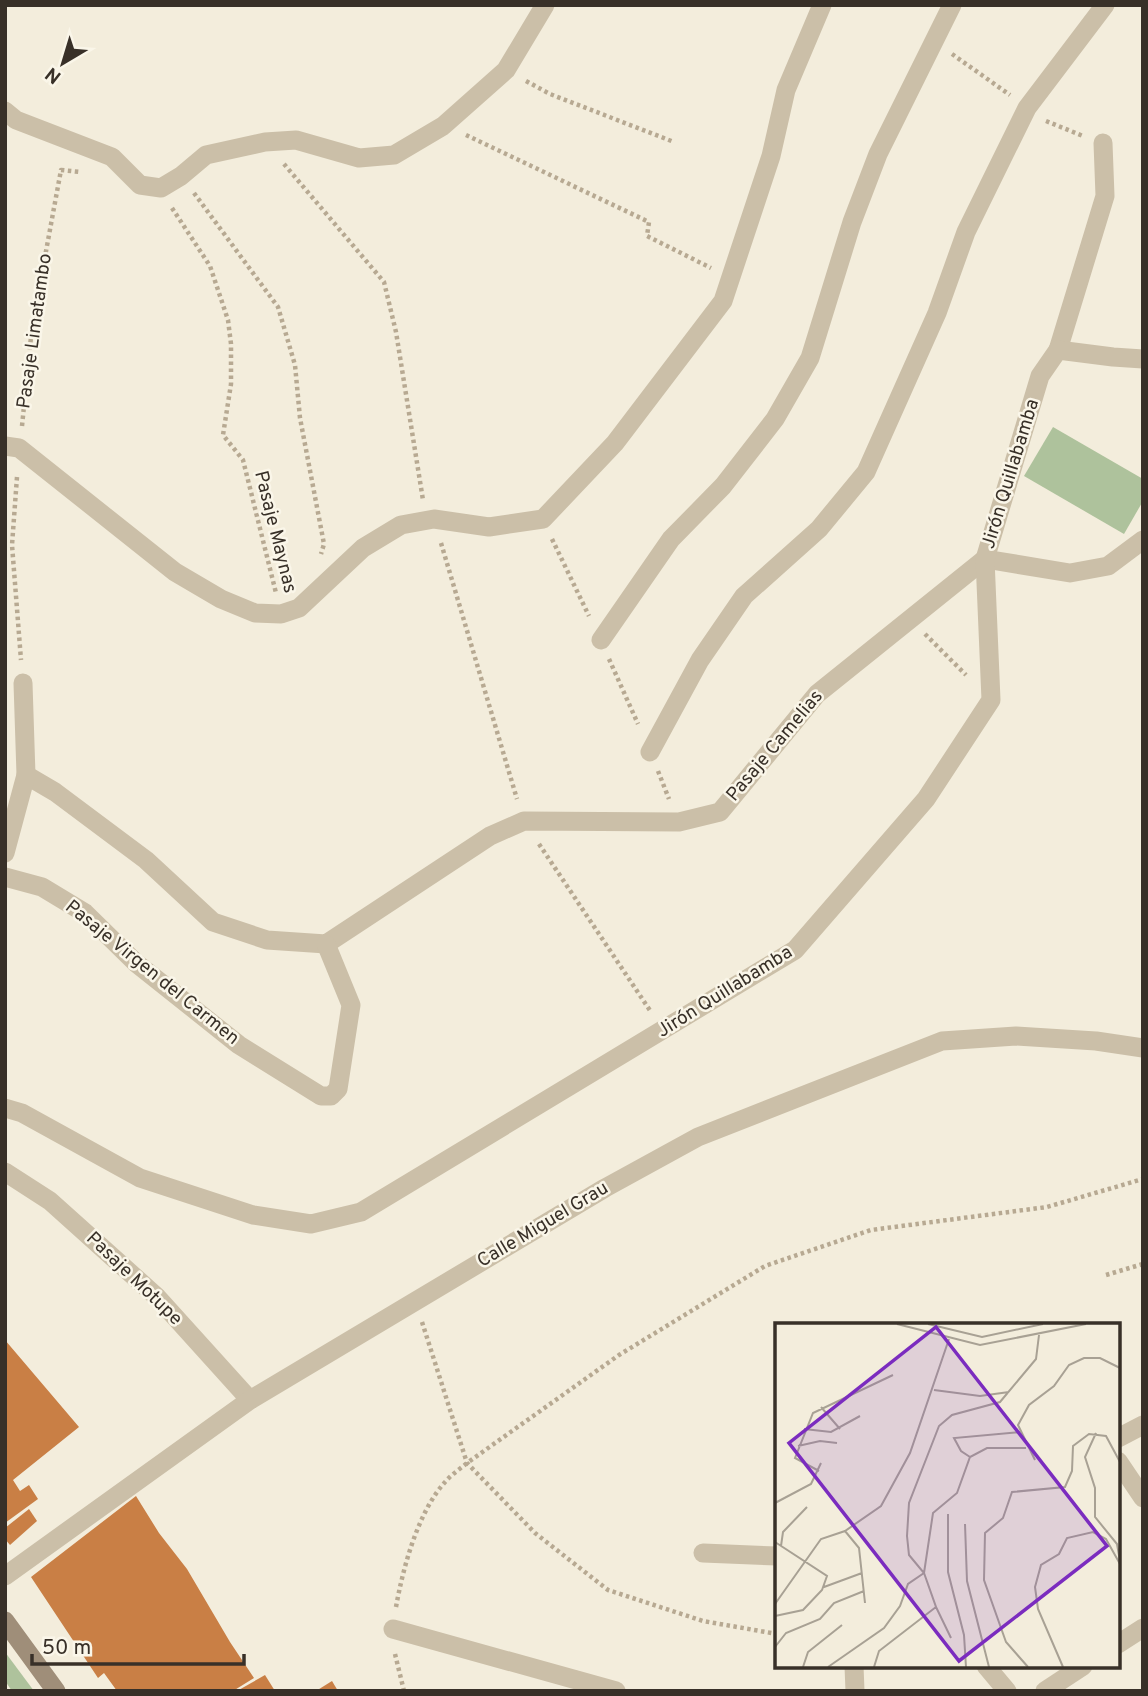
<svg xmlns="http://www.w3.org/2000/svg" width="1148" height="1696" viewBox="0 0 1148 1696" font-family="Overpass,sans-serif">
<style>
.green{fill:#aec29c}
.building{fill:#c97f45}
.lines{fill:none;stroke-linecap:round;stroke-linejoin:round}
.path{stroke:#b7a992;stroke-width:4.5;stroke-dasharray:3.5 3.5;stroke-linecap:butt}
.minor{stroke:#cbbfa8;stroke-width:19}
.secondary{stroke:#9f8e79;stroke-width:19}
.labels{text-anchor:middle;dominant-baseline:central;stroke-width:5;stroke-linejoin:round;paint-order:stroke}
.street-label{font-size:19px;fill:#383028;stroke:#faf6e9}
.inset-road{fill:none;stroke:#a8a194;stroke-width:2}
.view{fill:#7b2cbf;fill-opacity:0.15;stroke:#7b2cbf;stroke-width:3.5}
.inset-edge{fill:none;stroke:#383028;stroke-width:3.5}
</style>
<rect width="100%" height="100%" fill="#f3eddc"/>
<g class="green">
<polygon points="1053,427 1143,479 1143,501 1124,534 1024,476"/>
<polygon points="5,1652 34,1691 12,1691 5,1681"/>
</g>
<g class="building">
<polygon points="5,1340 79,1427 13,1480 20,1491 29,1485 38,1499 5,1523"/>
<polygon points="136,1496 159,1533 187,1569 230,1642 254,1678 233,1691 117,1691 104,1673 98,1678 31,1577"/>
<polygon points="29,1509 37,1521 10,1545 5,1539 5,1528"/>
<polygon points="265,1675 275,1691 237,1691"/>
<polygon points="332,1681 338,1691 316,1691"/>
</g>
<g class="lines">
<g class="path">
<polyline points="952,54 1010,95"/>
<polyline points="526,81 550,94 674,142"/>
<polyline points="1046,121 1083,136"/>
<polyline points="466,135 649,222 647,236 711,268"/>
<polyline points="284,164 384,282 396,332 423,500"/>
<polyline points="194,193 278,307 295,365 300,418 324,544 321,554"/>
<polyline points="172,208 210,266 228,320 231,344 231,384 223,435 243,460 276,593"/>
<polyline points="22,426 32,327 61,170 80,172"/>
<polyline points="17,477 12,545 21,660"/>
<polyline points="552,539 589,616"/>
<polyline points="441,543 517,799"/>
<polyline points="925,634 966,675"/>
<polyline points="609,659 638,724"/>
<polyline points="658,771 669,799"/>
<polyline points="539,844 651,1012"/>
<polyline points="1106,1275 1143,1264"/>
<polyline points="422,1322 467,1463 535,1533 608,1590 703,1621 777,1634"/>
<path d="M396,1607C403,1568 418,1511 446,1481C452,1474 460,1469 467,1463L619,1355L765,1266L871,1230L1047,1207L1143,1179"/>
<polyline points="395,1654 404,1691"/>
</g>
<g class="minor">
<polyline points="5,111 16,120 112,157 140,185 161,188 181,176 206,155 265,142 296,140 359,158 394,155 443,126 506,70 545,5"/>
<polyline points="1058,350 1105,196 1103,143"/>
<polyline points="5,446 19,448 175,572 221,599 255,613 281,614 299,608 363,548 401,525 434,519 489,527 543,519 615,443 723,301 771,156 786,90 822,5"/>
<polyline points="985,559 1070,573 1108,566 1143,540"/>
<polyline points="601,640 671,539 723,486 775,419 810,358 852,222 878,154 952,5"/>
<polyline points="650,752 700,660 744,596 819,529 866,472 937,313 966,232 1027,108 1105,5"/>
<polyline points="26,775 55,792 146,860 213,922 267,940 326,944 490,836 524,821 679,822 720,812 817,694 985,559"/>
<polyline points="5,853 26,775 23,683"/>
<polyline points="5,877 42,887 85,913 136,963 239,1045 321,1096 331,1096 338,1089 351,1005 326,944"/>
<polyline points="5,1108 22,1113 140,1178 253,1215 311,1224 361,1212 795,950 926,799 991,700 985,559 1040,376 1058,350 1113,357 1143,359"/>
<polyline points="5,1172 50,1201 157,1297 250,1400"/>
<polyline points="1118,1438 1143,1425"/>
<polyline points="1118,1461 1143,1498"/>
<polyline points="703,1553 777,1556"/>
<polyline points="5,1576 250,1400 605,1188 698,1137 942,1041 1016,1036 1096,1041 1143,1048"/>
<polyline points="393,1629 616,1691"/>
<polyline points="1118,1644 1143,1628"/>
<polyline points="854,1666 855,1691"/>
<polyline points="986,1666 1007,1691"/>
<polyline points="1045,1691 1083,1666"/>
</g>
<polyline class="secondary" points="5,1621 56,1691"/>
</g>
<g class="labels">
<g class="street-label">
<text transform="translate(35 331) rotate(-82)">Pasaje Limatambo</text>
<text transform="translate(1011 474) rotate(-73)">Jirón Quillabamba</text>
<text transform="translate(275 532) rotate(76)">Pasaje Maynas</text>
<text transform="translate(775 746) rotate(-50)">Pasaje Camelias</text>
<text transform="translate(152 973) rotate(39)">Pasaje Virgen del Carmen</text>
<text transform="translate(725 992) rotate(-32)">Jirón Quillabamba</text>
<text transform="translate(543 1225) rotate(-31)">Calle Miguel Grau</text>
<text transform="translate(134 1279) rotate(44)">Pasaje Motupe</text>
</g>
</g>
<g transform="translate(775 1323)">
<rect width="345" height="345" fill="#f3eddc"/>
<path class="inset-road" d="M122,1L205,22L311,1M153,1L207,14L268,1M159,67L205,73L234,69M46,84L65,106M29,106L56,109L85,93M321,110L310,134L320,165V194L342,221L345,238M23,123L45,118L62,120M195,134L186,128L179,115L245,109M260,137L243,102L254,82L279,63L294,42L309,35H325L345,45M44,148L20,135L38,90L118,52M0,180L36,161L46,140M173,191V249L189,312L191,344M190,201L192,258L214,344M70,208L84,225L90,280M0,219L52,253L47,267L28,287L0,293M6,223L8,209L32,184M149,250L158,190L182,170L195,134L212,125H251M49,264L87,250M0,281L46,216L70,208L106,183L135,130L174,16M161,284L176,315M0,324L11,310L45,296L59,280L89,268M28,344L33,329L67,302M53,344L109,305L125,283L133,261L149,250M99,344L104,328L161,284L149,250L134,232L132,213L134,180L164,103L177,92L225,79L261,36L264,12M253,344L231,319L209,257L210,210L228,195L237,169L290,164L297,148L298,123L314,111L331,113L345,139M288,344L263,286L260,264L266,242L284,231L292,215L318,209L331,216L345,241"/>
<path class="view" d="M161,4L332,223L184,338L14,120Z"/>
<rect width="345" height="345" class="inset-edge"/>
</g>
<rect width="1148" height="1696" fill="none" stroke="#383028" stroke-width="14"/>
<g transform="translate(63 63) rotate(218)" stroke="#faf6e9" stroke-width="5" paint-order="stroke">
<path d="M0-5L12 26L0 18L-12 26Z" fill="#383028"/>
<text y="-10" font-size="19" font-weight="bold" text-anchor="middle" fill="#383028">N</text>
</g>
<path d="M32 1654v10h212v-10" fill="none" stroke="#383028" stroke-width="3.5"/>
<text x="42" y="1654" font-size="21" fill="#383028" stroke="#faf6e9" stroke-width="5" paint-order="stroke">50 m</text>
</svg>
